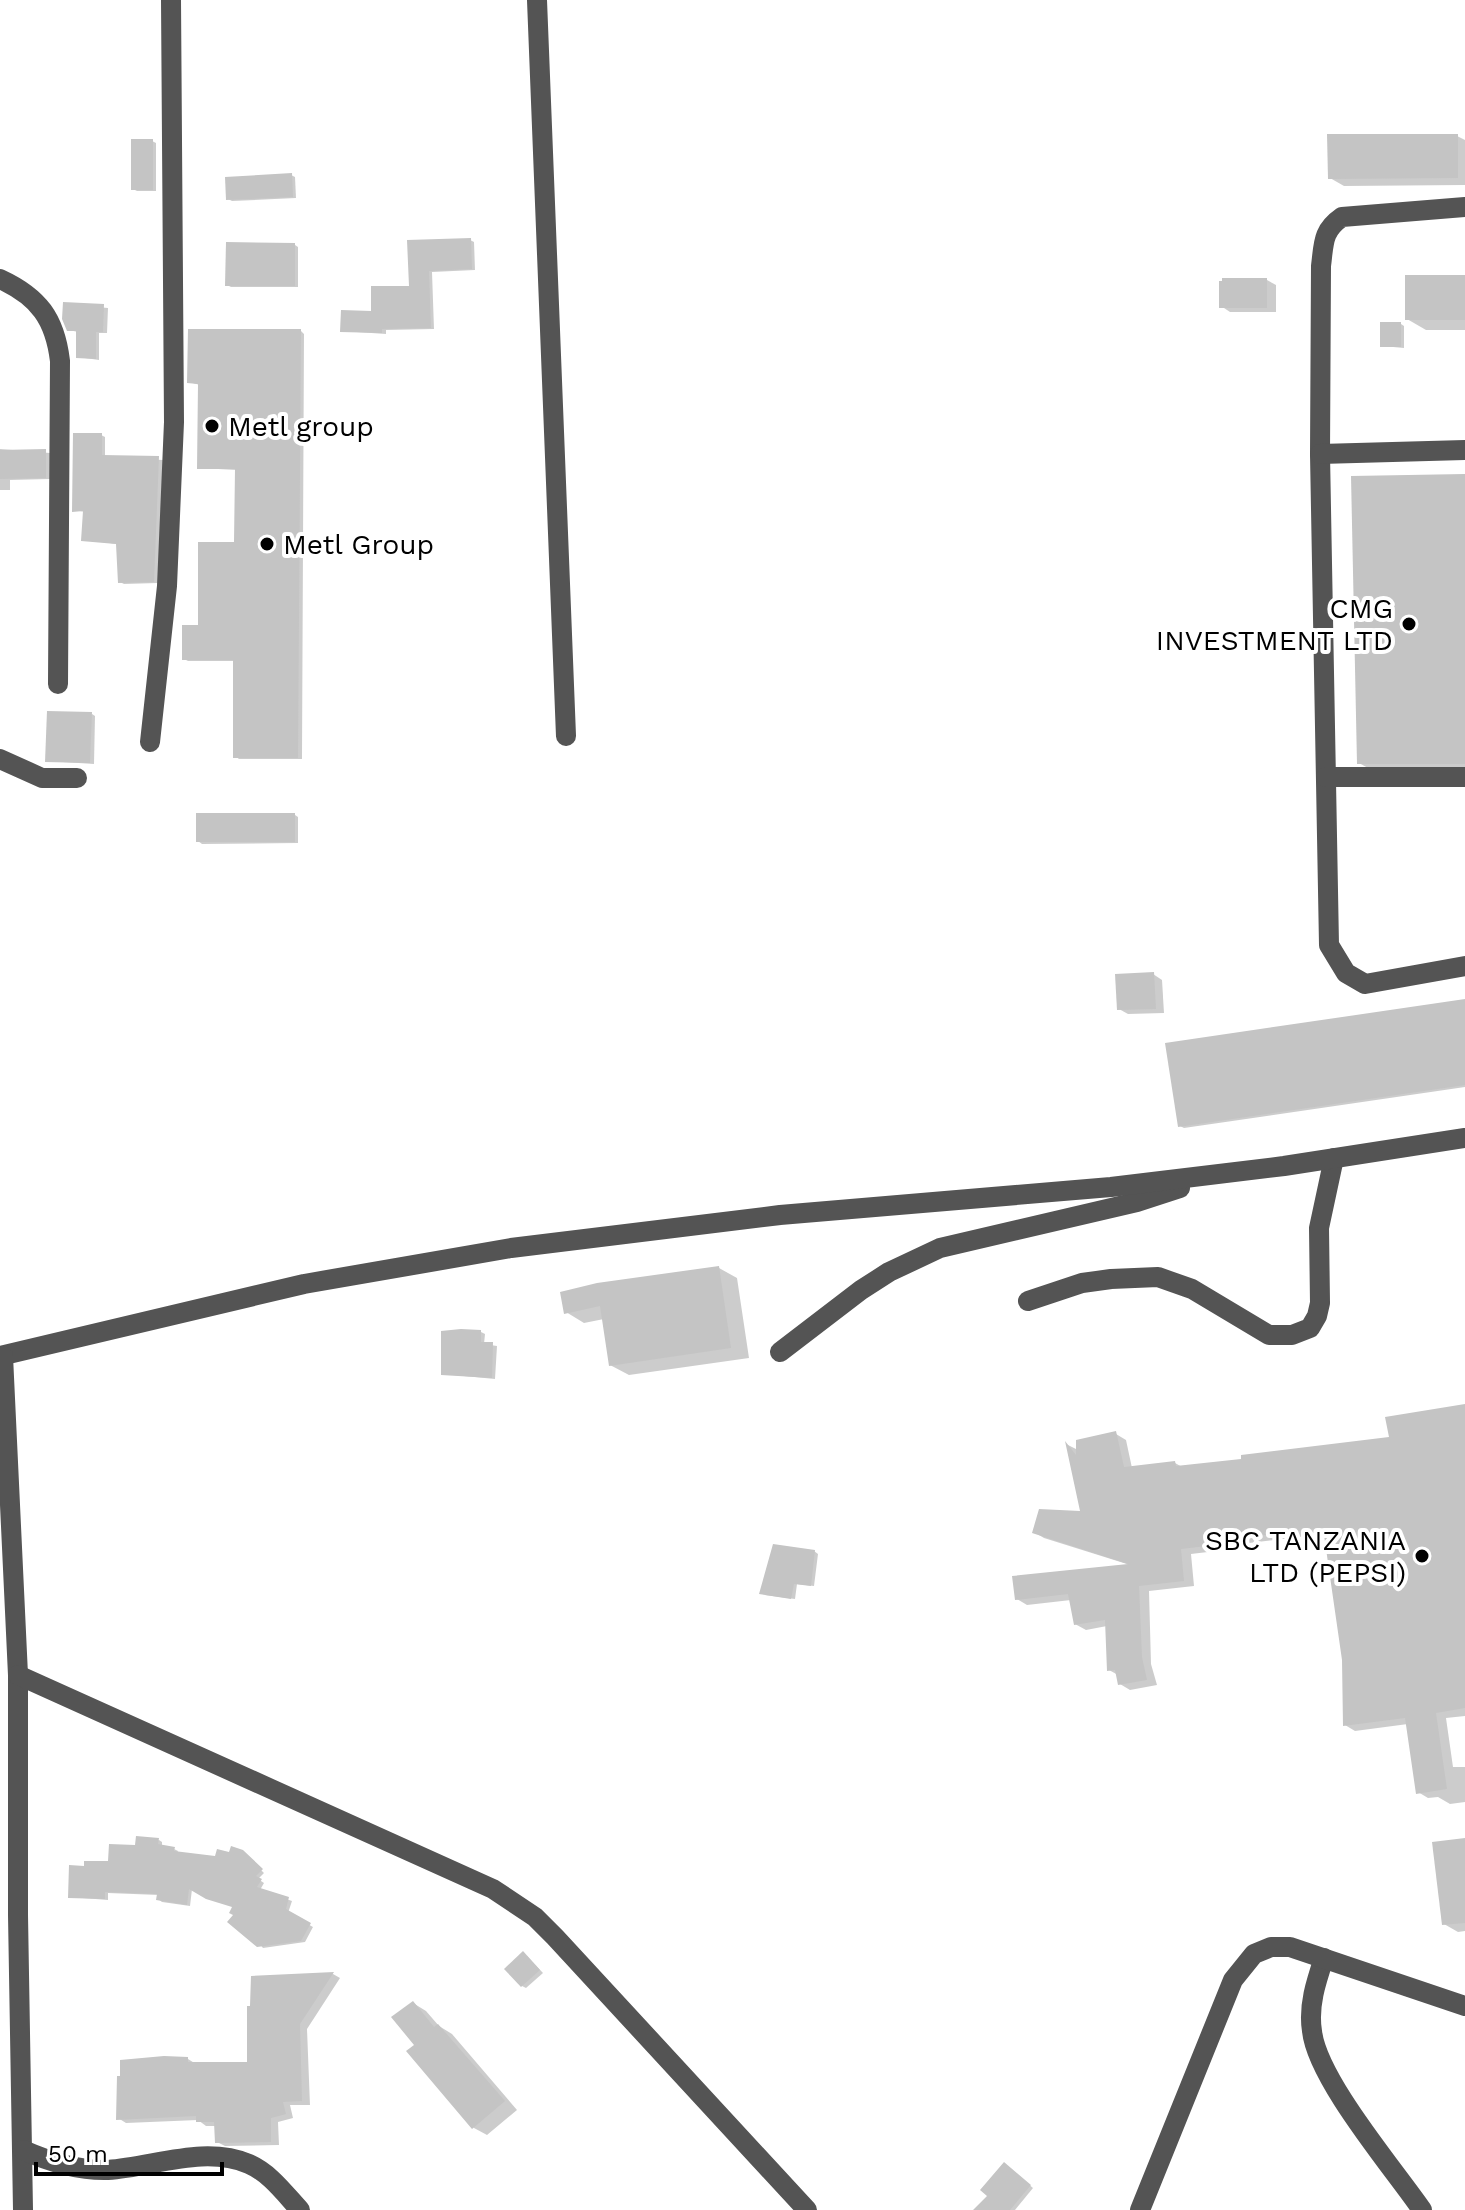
<svg xmlns="http://www.w3.org/2000/svg" width="1465" height="2210" viewBox="0 0 1465 2210" font-family="'Work Sans',sans-serif">
<style>
.shadow{fill:#0003}
.building{fill:#c4c4c4}
.lines{fill:none;stroke-linecap:round;stroke-linejoin:round}
.minor{stroke:#545454;stroke-width:20}
.poi-dot{fill:#000;stroke:#fff;stroke-width:3}
.labels{text-anchor:middle;dominant-baseline:central;stroke-width:8;stroke-linejoin:round;paint-order:stroke}
.poi-label{font-size:28px;fill:#000;stroke:#fff;text-anchor:start}
</style>
<rect width="100%" height="100%" fill="#fff"/>
<g class="shadow">
<polygon points="1457,136 1465,140 1465,185 1344,186 1330,178"/>
<polygon points="152,141 156,143 156,191 137,191 133,189"/>
<polygon points="291,175 295,177 296,198 232,201 228,199"/>
<polygon points="470,240 474,242 475,270 432,272 434,329 386,330 386,334 342,331 411,288 409,242"/>
<polygon points="295,245 298,247 298,287 231,287 227,285"/>
<polygon points="1465,277 1465,330 1426,330 1407,319"/>
<polygon points="1267,280 1276,285 1276,312 1230,312 1221,306"/>
<polygon points="65,304 108,308 107,333 99,333 99,360 78,357 78,332 69,330"/>
<polygon points="1401,324 1404,326 1404,348 1382,346"/>
<polygon points="301,331 304,334 302,759 239,759 235,756 235,661 188,661 184,659 236,544 237,470 199,468 200,385 189,382"/>
<polygon points="101,435 105,437 105,457 163,460 158,583 124,584 120,582 118,544 83,540 85,512 74,510"/>
<polygon points="0,449 50,453 50,479 10,480 10,490 0,490"/>
<polygon points="1465,476 1465,768 1368,768 1359,763"/>
<polygon points="92,714 95,716 94,764 47,761"/>
<polygon points="295,815 298,817 298,843 202,844 198,841"/>
<polygon points="1153,974 1162,980 1164,1013 1128,1014 1119,1009"/>
<polygon points="1465,1001 1465,1087 1184,1128 1180,1126"/>
<polygon points="719,1268 737,1278 749,1358 629,1375 610,1365 604,1319 584,1323 566,1312"/>
<polygon points="481,1332 485,1334 484,1344 497,1346 495,1379 443,1374"/>
<polygon points="1465,1406 1465,1716 1446,1718 1453,1767 1465,1767 1465,1802 1450,1804 1438,1797 1428,1798 1418,1792 1408,1724 1355,1731 1345,1725 1344,1660 1326,1534 1249,1543 1250,1547 1191,1554 1194,1586 1149,1591 1151,1664 1157,1685 1130,1690 1120,1684 1118,1675 1109,1670 1107,1626 1086,1630 1075,1624 1071,1600 1027,1605 1017,1599 1130,1565 1044,1538 1034,1532 1082,1513 1068,1445 1078,1450 1116,1434 1126,1440 1132,1468 1175,1463 1184,1468 1391,1439"/>
<polygon points="814,1551 818,1554 814,1586 797,1584 795,1599 765,1595"/>
<polygon points="159,1840 162,1842 162,1847 174,1849 178,1851 177,1854 216,1858 242,1851 264,1873 258,1879 264,1883 260,1890 292,1901 288,1913 313,1927 305,1942 263,1948 236,1915 234,1907 192,1889 190,1906 162,1902 158,1899 159,1895 108,1893 108,1900 70,1897 86,1868 110,1863 137,1847"/>
<polygon points="1465,1840 1465,1931 1458,1932 1444,1924"/>
<polygon points="527,1956 543,1973 526,1988 522,1986"/>
<polygon points="333,1974 340,1978 307,2029 310,2105 290,2105 293,2118 278,2122 279,2145 225,2146 217,2142 216,2126 206,2126 198,2120 126,2123 118,2118 188,2059 196,2064 249,2064 253,1978"/>
<polygon points="413,2003 426,2011 439,2026 452,2034 517,2110 487,2135 474,2128 409,2051 417,2045"/>
<polygon points="1008,2167 1033,2188 1015,2210 1006,2210"/>
</g>
<g class="building">
<polygon points="1327,134 1458,134 1458,178 1328,179"/>
<rect x="131" y="139" width="22" height="51"/>
<polygon points="292,173 293,197 226,200 225,177"/>
<polygon points="471,238 472,269 429,271 431,328 382,329 382,333 340,332 341,310 371,311 371,286 409,286 407,240"/>
<polygon points="226,242 295,243 295,286 225,286"/>
<rect x="1405" y="275" width="60" height="45"/>
<polygon points="1222,278 1267,278 1267,308 1219,308 1219,281 1222,281"/>
<polygon points="63,302 104,304 103,332 96,332 96,359 76,358 76,331 67,331 62,319"/>
<rect x="1380" y="322" width="21" height="25"/>
<polygon points="188,329 301,329 298,758 233,758 233,660 182,660 182,625 198,625 198,542 234,542 235,469 197,469 198,384 187,383"/>
<polygon points="73,433 102,433 102,455 159,456 154,582 118,583 116,544 81,541 83,511 72,512"/>
<polygon points="46,449 46,478 0,479 0,450"/>
<polygon points="1465,474 1465,764 1357,764 1351,476"/>
<polygon points="47,711 92,712 90,763 45,762"/>
<rect x="196" y="813" width="99" height="29"/>
<polygon points="1154,972 1156,1009 1117,1010 1115,974"/>
<polygon points="1465,999 1465,1085 1178,1127 1165,1043"/>
<polygon points="719,1266 731,1348 609,1366 600,1306 564,1314 560,1292 597,1283"/>
<polygon points="461,1329 481,1330 481,1342 493,1342 492,1378 441,1375 441,1331"/>
<polygon points="1465,1404 1465,1708 1436,1713 1447,1789 1416,1794 1405,1718 1343,1726 1342,1660 1323,1528 1240,1538 1240,1542 1181,1549 1184,1581 1139,1586 1142,1657 1147,1680 1118,1685 1115,1670 1107,1671 1105,1620 1074,1625 1068,1594 1015,1600 1012,1576 1128,1564 1032,1533 1039,1509 1080,1511 1065,1441 1076,1455 1076,1440 1116,1431 1124,1467 1175,1461 1176,1466 1241,1459 1241,1455 1389,1437 1385,1417"/>
<polygon points="773,1544 815,1550 811,1586 794,1584 791,1599 759,1594"/>
<polygon points="136,1836 159,1838 158,1844 175,1847 174,1851 215,1856 217,1849 229,1852 231,1846 243,1850 263,1869 256,1876 262,1879 257,1887 289,1897 286,1909 311,1923 301,1941 257,1947 227,1922 233,1915 229,1913 232,1907 206,1899 189,1889 187,1905 156,1900 157,1894 105,1892 105,1899 68,1898 69,1865 84,1866 84,1861 108,1861 109,1844 135,1845"/>
<polygon points="1465,1838 1465,1923 1442,1925 1432,1842"/>
<polygon points="523,1951 540,1970 521,1987 504,1969"/>
<polygon points="334,1972 300,2024 302,2101 283,2102 286,2114 271,2118 271,2142 215,2143 214,2122 196,2122 196,2116 116,2120 117,2076 120,2076 120,2060 164,2056 188,2057 188,2062 247,2062 247,2006 250,2006 251,1976"/>
<polygon points="413,2001 434,2027 438,2024 505,2101 472,2129 406,2051 414,2045 391,2017"/>
<polygon points="1004,2162 1031,2185 1010,2210 973,2210 987,2196 980,2190"/>
</g>
<g class="lines">
<g class="minor">
<polyline points="537,0 566,736"/>
<path d="M1465,207L1342,217C1322,231 1324,243 1321,266L1320,454L1329,945L1346,973L1365,984L1465,966"/>
<path d="M0,279C39,297 55,319 60,361L58,684"/>
<polyline points="1320,454 1465,450"/>
<polyline points="150,742 167,586 174,422 171,0"/>
<polyline points="0,759 42,778 77,778"/>
<polyline points="1326,777 1465,777"/>
<polyline points="1028,1301 1082,1283 1111,1279 1158,1277 1192,1289 1269,1335 1292,1335 1310,1328 1317,1316 1320,1303 1319,1228 1334,1158"/>
<polyline points="780,1352 861,1290 889,1272 940,1248 1137,1202 1180,1188"/>
<polyline points="0,1356 304,1284 511,1248 780,1215 1111,1187 1284,1166 1465,1138"/>
<polyline points="3,1356 18,1675 18,1915 23,2210"/>
<polyline points="18,1675 493,1889 535,1917 555,1937 807,2210"/>
<path d="M1324,1958C1316,1982 1308,2006 1312,2031C1317,2079 1393,2168 1422,2210"/>
<path d="M23,2150C50,2162 78,2171 108,2170C154,2167 204,2145 249,2164C270,2173 285,2194 300,2210"/>
<polyline points="1140,2210 1233,1980 1254,1954 1271,1947 1290,1947 1465,2006"/>
</g>
</g>
<g class="poi-dot">
<circle cx="212" cy="426" r="8"/>
<circle cx="267" cy="544" r="8"/>
<circle cx="1409" cy="624" r="8"/>
<circle cx="1422" cy="1556" r="8"/>
</g>
<g class="labels">
<g class="poi-label">
<text x="228" y="426">Metl group</text>
<text x="283" y="544">Metl Group</text>
<text x="1393" y="608" text-anchor="end">CMG<tspan x="1393" dy="32">INVESTMENT LTD</tspan></text>
<text x="1406" y="1540" text-anchor="end">SBC TANZANIA<tspan x="1406" dy="32">LTD (PEPSI)</tspan></text>
</g>
</g>
<path d="M36 2162v12h186v-12" fill="none" stroke="#000000" stroke-width="4"/>
<text x="48" y="2162" font-size="24" fill="#000000" stroke="#ffffff" stroke-width="6" paint-order="stroke">50 m</text>
</svg>
